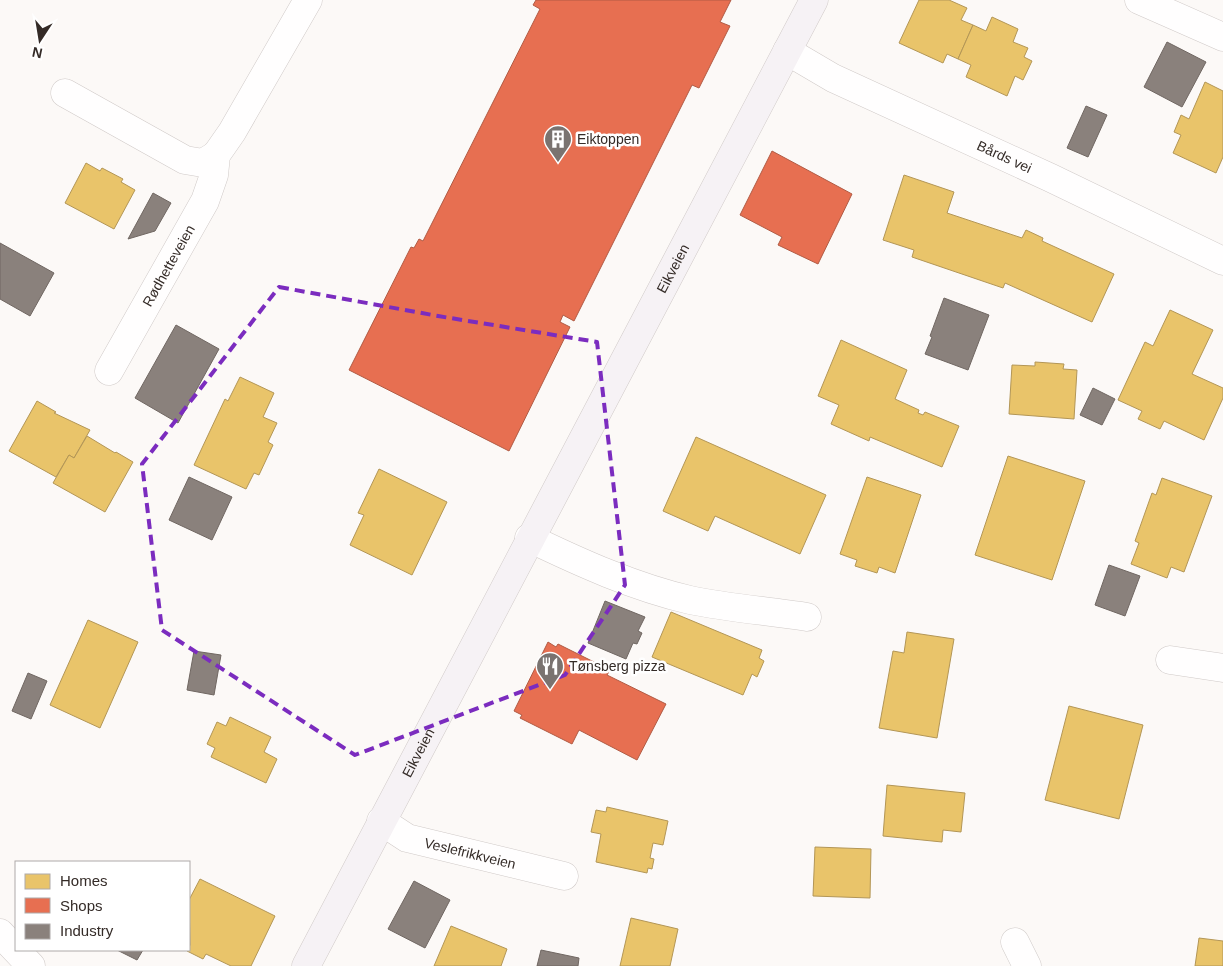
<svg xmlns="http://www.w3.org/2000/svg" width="1223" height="966" viewBox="0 0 1223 966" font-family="Arial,sans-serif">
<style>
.homes{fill:#e9c46a;stroke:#b39656}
.shops{fill:#e76f51;stroke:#b15b44}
.industry{fill:#8a817c;stroke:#706762}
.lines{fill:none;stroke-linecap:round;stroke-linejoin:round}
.minor-casing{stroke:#d0cac8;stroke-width:29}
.secondary-casing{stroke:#d0cac8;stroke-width:29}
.minor{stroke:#fffefe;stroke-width:28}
.secondary{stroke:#f6f2f5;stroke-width:28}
.marked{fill:none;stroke:#7b2cbf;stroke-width:4;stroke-dasharray:10 6;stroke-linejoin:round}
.labels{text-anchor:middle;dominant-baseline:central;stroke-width:5;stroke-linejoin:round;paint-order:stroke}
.poi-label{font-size:14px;fill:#342b27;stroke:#fff;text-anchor:start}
.street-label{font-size:14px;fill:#342b27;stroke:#fff}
</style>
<rect width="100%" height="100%" fill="#fcf9f7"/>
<g class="homes">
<polygon points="919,0 949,0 967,8 961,20 973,25 958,59 947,54 943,63 899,43"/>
<polygon points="992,17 1018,29 1013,42 1028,48 1024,57 1032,61 1023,80 1015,76 1007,96 966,77 971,65 958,59 973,25 986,31"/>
<polygon points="1205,82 1223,91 1223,157 1216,173 1173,153 1181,135 1174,132 1181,115 1189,119"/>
<polygon points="86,163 100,171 102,168 123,179 121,182 135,190 114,229 65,203"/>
<polygon points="904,175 954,192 947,213 1022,238 1026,230 1043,238 1042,241 1114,274 1092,322 1005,283 1003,288 912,257 914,250 883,240"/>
<polygon points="1170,310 1213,330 1192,374 1223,388 1223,398 1204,440 1164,421 1160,429 1138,419 1142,411 1118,400 1145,342 1153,346"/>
<polygon points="841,340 907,370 895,399 919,410 918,413 923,415 925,412 959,426 942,467 870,437 869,441 831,424 839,405 818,396"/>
<polygon points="1035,362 1064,364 1063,369 1077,370 1074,419 1009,414 1012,365 1035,366"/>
<polygon points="240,377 274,393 263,417 277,423 268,442 273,445 259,475 254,473 246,489 194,465 225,399 228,401"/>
<polygon points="37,401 56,412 54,413 90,430 74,458 69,455 56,477 9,451"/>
<polygon points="87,436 115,453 116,452 133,462 105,512 53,483 69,455 74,458"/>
<polygon points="696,437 826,495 800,554 715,516 708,531 663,511"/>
<polygon points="1008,456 1085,481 1052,580 975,555"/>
<polygon points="379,469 447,502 412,575 350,545 364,515 358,513"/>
<polygon points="867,477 921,495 895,573 879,567 877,573 855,566 857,560 840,554"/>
<polygon points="1162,478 1212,496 1184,572 1171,567 1167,578 1131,564 1139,543 1135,541 1152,493 1156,495"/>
<polygon points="671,612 762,650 759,658 764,661 757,677 752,674 743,695 652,657"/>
<polygon points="88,620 138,642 100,728 50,705"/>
<polygon points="907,632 954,639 937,738 879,728 893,651 904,653"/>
<polygon points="1069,706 1143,725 1119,819 1045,800"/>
<polygon points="230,717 271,737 264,752 277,759 266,783 211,757 215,748 207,744 217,722 226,726"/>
<polygon points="887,785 965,793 961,832 943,830 942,842 883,836"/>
<polygon points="607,807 668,821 663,845 653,843 650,858 654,859 652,869 648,868 647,873 596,862 601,834 591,832 596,810 606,812"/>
<polygon points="815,847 871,849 870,898 813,896"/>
<polygon points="200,879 275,916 251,966 231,966 206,954 203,959 187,951 190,945 189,900"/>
<polygon points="631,918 678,929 670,966 620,966"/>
<polygon points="451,926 507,949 501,966 434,966"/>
<polygon points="1199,938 1223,941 1223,966 1195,966"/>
</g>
<g class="shops">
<polygon points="536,0 731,0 720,22 730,26 699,88 692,85 574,321 563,315 560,322 570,327 509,451 349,370 411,247 414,248 419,239 423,241 540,9 533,5"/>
<polygon points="772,151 852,194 818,264 778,245 782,237 740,215"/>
<polygon points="548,642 556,647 558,644 610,670 607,675 666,704 637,760 579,730 572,744 520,718 522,715 514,711"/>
</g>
<g class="industry">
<polygon points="1167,42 1206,62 1182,107 1144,87"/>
<polygon points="1086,106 1107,115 1088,157 1067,148"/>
<polygon points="153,193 171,203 155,231 128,239"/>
<polygon points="0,243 54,273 30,316 0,299"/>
<polygon points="944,298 989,315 968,370 925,354 932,337 930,336"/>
<polygon points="176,325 219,349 178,423 135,398"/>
<polygon points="1093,388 1115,399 1102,425 1080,415"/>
<polygon points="189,477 232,497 212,540 169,520"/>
<polygon points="1109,565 1140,576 1125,616 1095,605"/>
<polygon points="605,601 645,617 638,631 642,633 637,644 633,643 626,659 588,643"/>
<polygon points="194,651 221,655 214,695 187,690"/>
<polygon points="28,673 47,681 31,719 12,711"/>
<polygon points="414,881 450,900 425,948 388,929"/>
<polygon points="117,950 143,950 137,960"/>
<polygon points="541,950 579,958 578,966 537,966"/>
</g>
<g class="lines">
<g class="minor-casing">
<g id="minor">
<polyline points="1139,0 1223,37"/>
<path id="s1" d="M787,51L833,78L1051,178L1223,261"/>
<polyline points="65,93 185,160 203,163 216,155"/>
<path id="s2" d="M109,371L205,201L214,175L216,155L232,132L308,0"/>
<path d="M529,538C581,563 634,587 690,600C728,608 769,611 807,617"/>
<polyline points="1170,660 1223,668"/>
<path id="s3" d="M381,821L407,838L564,876"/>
<polyline points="0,933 31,966"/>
<polyline points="1015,942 1027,966"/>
</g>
</g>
<g class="secondary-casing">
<g id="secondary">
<path id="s4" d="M306,966L814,0"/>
</g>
</g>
<use href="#minor" class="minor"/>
<use href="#secondary" class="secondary"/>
</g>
<path class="marked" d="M279,287L438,316L597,342L625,585L565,675L355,755L162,630L142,464Z"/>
<defs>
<g id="building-pin" transform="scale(1.4375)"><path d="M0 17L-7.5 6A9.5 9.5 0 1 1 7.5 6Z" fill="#7a7370" stroke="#fff"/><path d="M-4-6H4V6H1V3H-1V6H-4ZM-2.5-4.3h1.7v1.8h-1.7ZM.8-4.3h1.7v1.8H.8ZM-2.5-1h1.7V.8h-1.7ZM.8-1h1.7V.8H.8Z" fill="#fff"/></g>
<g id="restaurant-pin" transform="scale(1.4375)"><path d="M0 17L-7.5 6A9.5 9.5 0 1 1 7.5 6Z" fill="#7a7370" stroke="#fff"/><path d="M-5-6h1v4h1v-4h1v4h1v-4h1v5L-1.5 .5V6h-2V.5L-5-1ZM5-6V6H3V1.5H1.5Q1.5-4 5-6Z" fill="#fff"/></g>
</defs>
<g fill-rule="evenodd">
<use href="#building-pin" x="558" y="139"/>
<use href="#restaurant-pin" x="550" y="666"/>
</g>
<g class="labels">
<g class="poi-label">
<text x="577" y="139">Eiktoppen</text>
<text x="569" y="666">Tønsberg pizza</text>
</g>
<g class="street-label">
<text stroke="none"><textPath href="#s1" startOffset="242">Bårds vei</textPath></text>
<text stroke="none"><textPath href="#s2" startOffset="121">Rødhetteveien</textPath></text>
<text stroke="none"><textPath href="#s4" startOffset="788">Eikveien</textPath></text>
<text stroke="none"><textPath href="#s4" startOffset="241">Eikveien</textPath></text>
<text stroke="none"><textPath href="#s3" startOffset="96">Veslefrikkveien</textPath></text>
</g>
</g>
<rect x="15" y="861" width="175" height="90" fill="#ffffff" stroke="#aeaaa9"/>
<rect x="25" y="874" width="25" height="15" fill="#e9c46a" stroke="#aeaaa9"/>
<text x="60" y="886" font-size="15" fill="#342b27">Homes</text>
<rect x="25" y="898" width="25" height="15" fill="#e76f51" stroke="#aeaaa9"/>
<text x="60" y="911" font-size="15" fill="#342b27">Shops</text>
<rect x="25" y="924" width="25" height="15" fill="#8a817c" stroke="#aeaaa9"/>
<text x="60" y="936" font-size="15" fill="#342b27">Industry</text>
<g transform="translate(40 40) rotate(192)" stroke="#ffffff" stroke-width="4" paint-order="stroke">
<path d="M0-4L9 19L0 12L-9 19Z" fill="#342b27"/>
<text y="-8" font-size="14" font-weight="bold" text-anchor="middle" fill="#342b27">N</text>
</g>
</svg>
